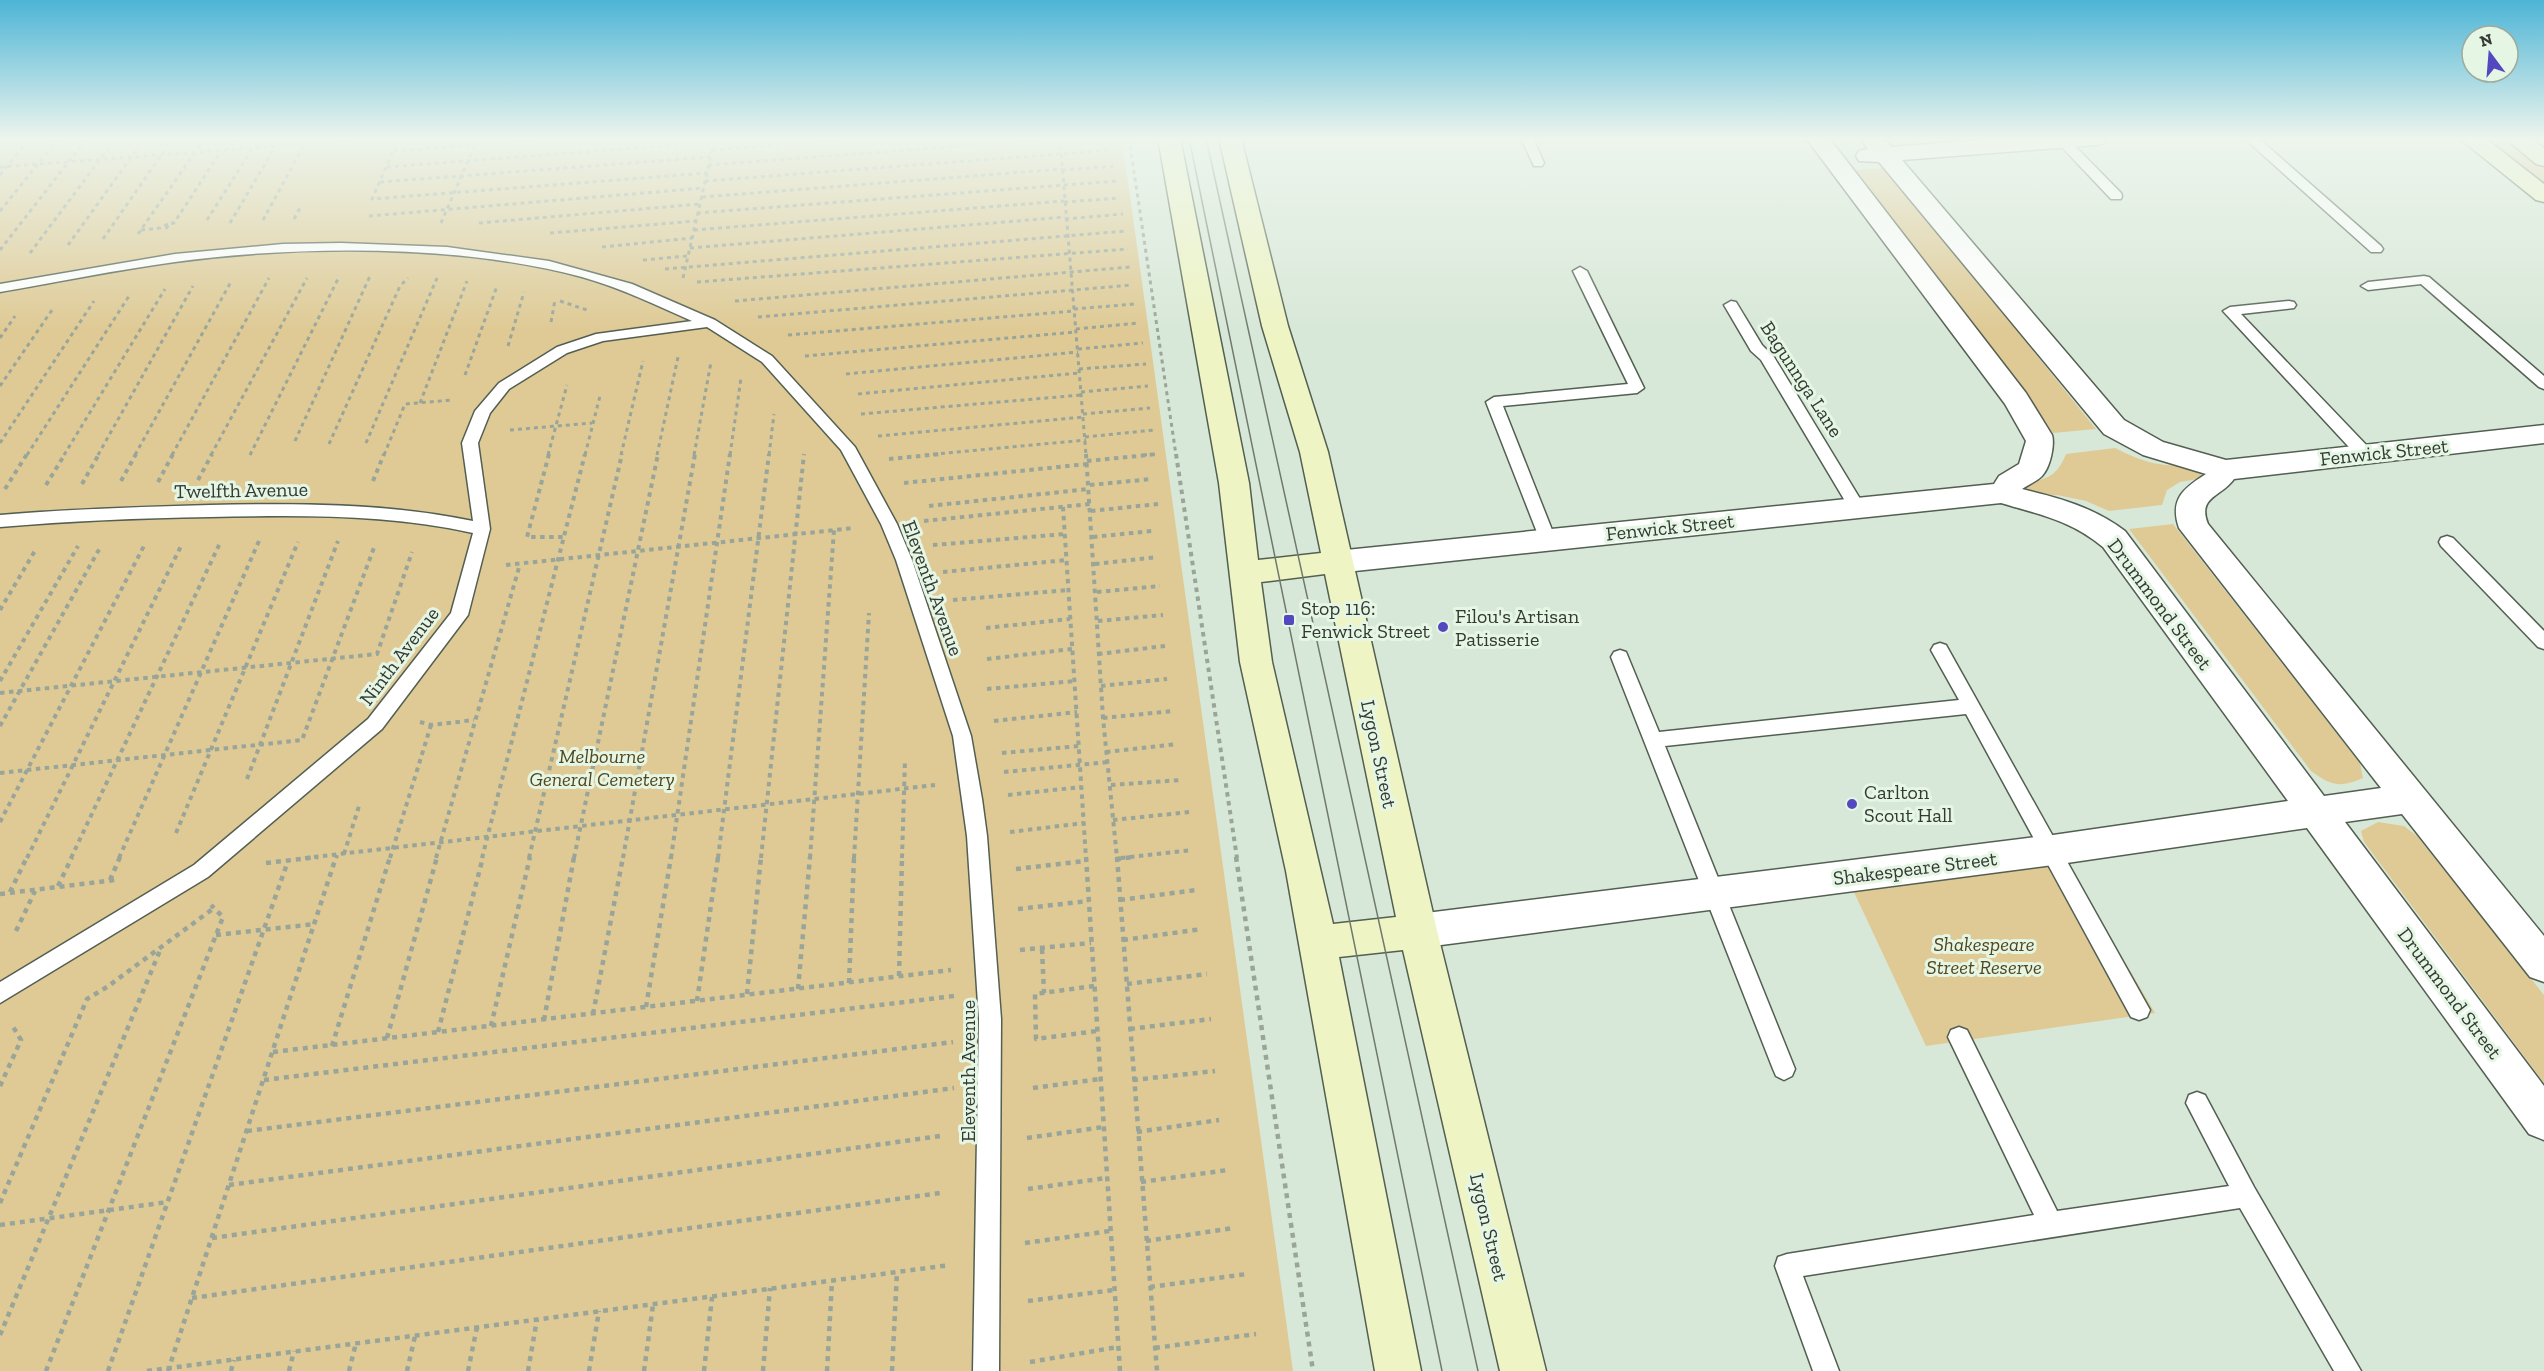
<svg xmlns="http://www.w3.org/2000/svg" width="2544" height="1371" viewBox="0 0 2544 1371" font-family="'Zilla Slab',serif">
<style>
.green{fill:#dfca95}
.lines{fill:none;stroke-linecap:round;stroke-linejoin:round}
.lane-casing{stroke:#525f51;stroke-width:3}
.street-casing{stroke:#525f51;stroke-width:3}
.secondary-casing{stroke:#525f51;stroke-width:3}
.path-far2{stroke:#99a599;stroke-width:3;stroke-dasharray:4 4;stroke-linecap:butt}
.path-far1{stroke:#99a599;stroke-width:4;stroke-dasharray:4.5 4.5;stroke-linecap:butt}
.path{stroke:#99a599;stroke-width:4.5;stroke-dasharray:5 5;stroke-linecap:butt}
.lane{fill:#fff;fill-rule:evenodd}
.street{fill:#fff;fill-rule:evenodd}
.secondary{fill:#eef4c3;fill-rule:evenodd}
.tram{stroke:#707970;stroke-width:1.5}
.poi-dot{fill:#5348c0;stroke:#e5f6e5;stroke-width:2}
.labels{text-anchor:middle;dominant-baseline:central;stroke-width:6;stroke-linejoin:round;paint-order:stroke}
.street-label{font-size:20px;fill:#333933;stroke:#e5f6e5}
.poi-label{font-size:20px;fill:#333933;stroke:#e5f6e5;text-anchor:start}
.park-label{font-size:20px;font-style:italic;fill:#53451d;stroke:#e5f6e5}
</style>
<rect width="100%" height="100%" fill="#d8e8d8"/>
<g class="green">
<polygon points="0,138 1122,138 1293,1371 0,1371"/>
<polygon points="2480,138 2508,138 2544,165 2544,187"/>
<polygon points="1886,168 2096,429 2053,433 1851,170"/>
<path d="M2115,448C2145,463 2160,467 2192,465L2204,478L2180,482L2167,490L2162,505L2109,511L2086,501L2057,495L2031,497L2022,483C2047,479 2056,478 2066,454Z"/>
<path d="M2173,524L2360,763L2363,778C2340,788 2331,786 2311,771L2129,529Z"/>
<polygon points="2378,822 2404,826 2417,836 2544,995 2544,1083 2364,842 2361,831"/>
<polygon points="2066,862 2155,1013 1926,1046 1853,890"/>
</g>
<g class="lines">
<g class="lane-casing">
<g id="lane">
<polygon points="1521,138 1533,138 1544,163 1542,166 1534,166"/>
<polygon points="2059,138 2067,138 2121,193 2122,196 2121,199 2111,199 2059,144"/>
<polygon points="2244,138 2258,138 2381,246 2383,249 2381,252 2371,252"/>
<path d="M341,243L447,247L549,261L632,284L715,320L772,356L855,447L897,524L912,560L971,736L982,799L987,836L1001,1019L999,1371H973L979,1019L967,836L953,736L896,560L881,524L841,450L762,362L707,327L603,341L567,353L509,389L490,413L478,443L490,529L468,615L382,729L208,877L0,1003V982L194,865L368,719L451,613L473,533C387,514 298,515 210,517C139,518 70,521 0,527V515C70,509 139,507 210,505C297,503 386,503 473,521L462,443L475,411L499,383L557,347L596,334L692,321C656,305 621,288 582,277C459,244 301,245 175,262C116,270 58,282 0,292V284L175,254L283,244Z"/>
<polygon points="1580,267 1587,271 1644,388 1637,393 1503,406 1556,540 1554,544 1542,544 1540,540 1486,402 1494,397 1628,384 1573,271"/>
<polygon points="2424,276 2429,277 2544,376 2544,389 2539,387 2421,284 2368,290 2361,286 2368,282"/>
<polygon points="1731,301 1736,302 1762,345 1774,357 1865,507 1863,511 1851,511 1761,360 1751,351 1724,305"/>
<polygon points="2289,301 2294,302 2296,305 2294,308 2241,314 2372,451 2374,455 2372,459 2360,459 2223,311 2230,307"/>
<polygon points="2447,536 2453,538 2544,631 2544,649 2538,647 2441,546 2439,542 2441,538"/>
<polygon points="1940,643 1946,645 2150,1010 2147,1017 2139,1020 2131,1017 1966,714 1665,746 1795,1069 1792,1076 1784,1080 1776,1076 1773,1069 1611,657 1614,652 1620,650 1626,652 1659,732 1959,700 1931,650 1934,645"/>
<polygon points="1959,1027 1967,1030 2057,1211 2229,1186 2186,1103 2189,1095 2197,1092 2205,1095 2254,1187 2361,1371 2334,1371 2240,1208 1803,1276 1839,1371 1813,1371 1775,1266 1778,1257 1787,1254 2034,1215 1948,1037 1951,1030"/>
</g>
</g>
<g class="street-casing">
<path id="street" d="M1806,138H1829L2026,393L2052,435C2055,445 2050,468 2042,476C2037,481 2028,485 2022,489C2060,498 2093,507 2125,531L2324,796L2381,788L2179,528C2169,499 2184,488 2206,474L2143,455L2104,434L1879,162L1859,161L1856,156L1859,151L1868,149L1860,138H1883L1891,147L2004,138H2107L2104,143L2096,145L1902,160L2124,420L2163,442L2226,460L2544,425V443L2234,479C2221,497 2197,497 2208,524L2544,936V982L2530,977L2402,814L2345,822L2544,1086V1140L2529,1134L2307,828L2053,865L1418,948L1405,943L1399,931L1405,919L1418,914L2053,835L2288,801L2103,547C2070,520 2041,515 2001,503L1336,573L1325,570L1321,562L1325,554L1336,551L1994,484L1999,476L2019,464L2026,441L2005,404Z"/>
</g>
<g class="secondary-casing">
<g id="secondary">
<path d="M1158,138H1180L1249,483L1258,560L1321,553L1300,452L1262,326L1219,138H1241L1288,326L1328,452L1437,931L1546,1371H1500L1403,950L1339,957L1421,1371H1375L1286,871L1240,662L1219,483ZM1325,574L1396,917L1333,924L1272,662L1261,582Z"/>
<polygon points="2459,138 2485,138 2544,184 2544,202 2536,200"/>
<polygon points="2505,138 2531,138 2544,148 2544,166 2536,164"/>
</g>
</g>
<g class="path-far2">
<polyline points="399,138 372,199 707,173"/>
<polyline points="1060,138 1086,455"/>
<polyline points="1129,138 1176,455"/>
<polyline points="258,147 263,138"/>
<polyline points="227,150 235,138"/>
<polyline points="712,150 868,138"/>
<polyline points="394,151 566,138"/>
<polyline points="708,165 1068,138"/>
<polyline points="0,167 384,138"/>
<polyline points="387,167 714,142"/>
<polyline points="1062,170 1115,166"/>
<polyline points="0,175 30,138"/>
<polyline points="705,181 1112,150"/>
<polyline points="380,182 710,157"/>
<polyline points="702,197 1062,169"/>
<polyline points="1064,202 1120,198"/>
<polyline points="0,211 59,138"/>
<polyline points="697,213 1117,181"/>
<polyline points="369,216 704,188"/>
<polyline points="294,219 301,206"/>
<polyline points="1065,219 1123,214"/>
<polyline points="207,220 252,149"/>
<polyline points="263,220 304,145"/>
<polyline points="230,223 275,147"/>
<polyline points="441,223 478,138"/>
<polyline points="479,223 700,204"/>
<polyline points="166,229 169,224 174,223 221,151"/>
<polyline points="141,230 160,228 168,224"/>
<polyline points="694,230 1064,201"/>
<polyline points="550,233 696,221"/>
<polyline points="138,234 205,138"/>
<polyline points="103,239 173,138"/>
<polyline points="68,245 145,138"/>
<polyline points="602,247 692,238"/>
<polyline points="690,248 1065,217"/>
<polyline points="0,250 87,138"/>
<polyline points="30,253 116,138"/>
<polyline points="643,260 687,256"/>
<polyline points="665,269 1126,231"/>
<polyline points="683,278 715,138"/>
<polyline points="697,282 1128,249"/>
<polyline points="560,301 587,310"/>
<polyline points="735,301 1130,267"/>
<polyline points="1074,309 1135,304"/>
<polyline points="758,317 1132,285"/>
<polyline points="551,322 555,300"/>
<polyline points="1076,329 1139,323"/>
<polyline points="788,335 1074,311"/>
<polyline points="0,338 15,316"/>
<polyline points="508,346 524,292"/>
<polyline points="1078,349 1143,343"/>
<polyline points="805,356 1076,332"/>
<polyline points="1079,369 1146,364"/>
<polyline points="846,374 1078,352"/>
<polyline points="465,375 497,286"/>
<polyline points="0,386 52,310"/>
<polyline points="1081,392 1148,386"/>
<polyline points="858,394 1079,373"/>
<polyline points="420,403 467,281"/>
<polyline points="861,414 1081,395"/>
<polyline points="1083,414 1150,408"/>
<polyline points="510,430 592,423"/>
<polyline points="878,436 1084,417"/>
<polyline points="1085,437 1154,430"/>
<polyline points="295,441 370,276"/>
<polyline points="0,443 94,301"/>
<polyline points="366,443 437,278"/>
<polyline points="329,444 400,286 408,278"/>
<polyline points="27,455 129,296"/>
<polyline points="64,455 165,289"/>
<polyline points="98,455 193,286"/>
<polyline points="135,455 232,280"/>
<polyline points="172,455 269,278"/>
<polyline points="211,455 307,278"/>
<polyline points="250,455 339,277"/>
<polyline points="384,455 405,404 452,400"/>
<polyline points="548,455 567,385"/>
<polyline points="585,455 600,396"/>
<polyline points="621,455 643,361"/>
<polyline points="657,455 678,357"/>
<polyline points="694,455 711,362"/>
<polyline points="730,455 741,378"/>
<polyline points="769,455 774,414"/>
<polyline points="925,455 1086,440"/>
<polyline points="1143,455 1158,454"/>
</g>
<g class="path-far1">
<polyline points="549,454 527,537 564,537"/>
<polyline points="1086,454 1103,718 1117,858"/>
<polyline points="1176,454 1237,858"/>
<polyline points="889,459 941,454"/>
<polyline points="1087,461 1158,454"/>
<polyline points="198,480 212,454"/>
<polyline points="121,481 136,454"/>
<polyline points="373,481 384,454"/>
<polyline points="158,482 173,454"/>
<polyline points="904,483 1087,464"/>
<polyline points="82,484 99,454"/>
<polyline points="46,485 65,454"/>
<polyline points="1090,485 1152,479"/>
<polyline points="5,489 27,454"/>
<polyline points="929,506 1089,489"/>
<polyline points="1063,507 1086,858"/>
<polyline points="1091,511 1158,504"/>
<polyline points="924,521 1090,504"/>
<polyline points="1093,537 1152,531"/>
<polyline points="933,545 1066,534"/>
<polyline points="1095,564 1157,557"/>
<polyline points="506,565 854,528"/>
<polyline points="943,572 1067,560"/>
<polyline points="1097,592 1160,586"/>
<polyline points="953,600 1068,590"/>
<polyline points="0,610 36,549"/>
<polyline points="1098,621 1163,615"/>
<polyline points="986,628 1070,619"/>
<polyline points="1098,654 1165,646"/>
<polyline points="987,659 1072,649"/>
<polyline points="0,681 78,546"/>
<polyline points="1101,686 1167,679"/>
<polyline points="987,689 1075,681"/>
<polyline points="0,693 377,654 412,552"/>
<polyline points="1103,718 1173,711"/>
<polyline points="994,721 1077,712"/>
<polyline points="420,722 431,725 474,720"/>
<polyline points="0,726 101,546"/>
<polyline points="1106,752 1177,744"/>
<polyline points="1002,753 1079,746"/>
<polyline points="1004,772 1109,762"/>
<polyline points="0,773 302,740 375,545"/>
<polyline points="247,779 338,541"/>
<polyline points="1111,785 1181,780"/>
<polyline points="1008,795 1081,787"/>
<polyline points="1113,820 1190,812"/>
<polyline points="0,822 145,544"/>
<polyline points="1010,832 1084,823"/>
<polyline points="176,833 298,542"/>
<polyline points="344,854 359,806"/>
<polyline points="27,858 182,544"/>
<polyline points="71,858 220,543"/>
<polyline points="119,858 259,541"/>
<polyline points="305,858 935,785"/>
<polyline points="336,858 337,855"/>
<polyline points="390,858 431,725"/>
<polyline points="436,858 520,564"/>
<polyline points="482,858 585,454"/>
<polyline points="529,858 622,454"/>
<polyline points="574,858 658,454"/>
<polyline points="623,858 695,454"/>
<polyline points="671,858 730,454"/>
<polyline points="718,858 769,454"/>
<polyline points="761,858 804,454"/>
<polyline points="810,858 834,530"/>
<polyline points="854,858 869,613"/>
<polyline points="902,858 905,760"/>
<polyline points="1121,858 1192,850"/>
</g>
<g class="path">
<polyline points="1086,857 1120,1371"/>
<polyline points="1117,857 1157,1371"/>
<polyline points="1236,857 1313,1371"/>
<polyline points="1116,859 1134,857"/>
<polyline points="266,863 318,857"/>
<polyline points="1016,869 1085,861"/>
<polyline points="110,880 120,857"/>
<polyline points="58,886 72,857"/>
<polyline points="10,892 27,857"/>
<polyline points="0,894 115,880"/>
<polyline points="1120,900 1196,890"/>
<polyline points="1018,909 1088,901"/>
<polyline points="16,931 35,891"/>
<polyline points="216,935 315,924"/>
<polyline points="1123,940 1202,929"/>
<polyline points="1042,949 1044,993"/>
<polyline points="1020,950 1091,943"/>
<polyline points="899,976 902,857"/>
<polyline points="849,983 854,857"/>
<polyline points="1127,984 1207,974"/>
<polyline points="1094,986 1035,994 1036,1039 1097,1031"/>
<polyline points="798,989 810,857"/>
<polyline points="747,994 761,857"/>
<polyline points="697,1001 718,857"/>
<polyline points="646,1007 671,857"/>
<polyline points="593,1014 623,857"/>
<polyline points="544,1020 574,857"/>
<polyline points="491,1026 530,857"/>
<polyline points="1130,1029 1211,1019"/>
<polyline points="438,1032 483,857"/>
<polyline points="387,1038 437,857"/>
<polyline points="332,1046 390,857"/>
<polyline points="273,1052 951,970"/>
<polyline points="264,1080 954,996"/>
<polyline points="1133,1080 1215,1071"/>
<polyline points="0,1086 21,1040 12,1025"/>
<polyline points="1033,1088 1100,1079"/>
<polyline points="247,1131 953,1042"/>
<polyline points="1137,1132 1219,1120"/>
<polyline points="1027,1138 1104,1127"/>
<polyline points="1141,1182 1228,1170"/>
<polyline points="229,1185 954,1088"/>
<polyline points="1028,1189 1106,1178"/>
<polyline points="0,1203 87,999 107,987 214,908"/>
<polyline points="0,1225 168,1202"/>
<polyline points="212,1238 940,1136"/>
<polyline points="1146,1241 1234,1228"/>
<polyline points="1025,1243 1110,1231"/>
<polyline points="1150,1287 1247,1274"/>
<polyline points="192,1298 940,1193"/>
<polyline points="1028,1301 1114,1290"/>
<polyline points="0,1335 161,948"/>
<polyline points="1155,1348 1256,1334"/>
<polyline points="1030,1362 1118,1347"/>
<polyline points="46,1371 223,917 211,905"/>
<polyline points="108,1371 288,861"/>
<polyline points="147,1371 950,1265"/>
<polyline points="168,1371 336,857"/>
<polyline points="231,1371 234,1360"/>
<polyline points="289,1371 294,1351"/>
<polyline points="349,1371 356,1343"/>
<polyline points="407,1371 415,1336"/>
<polyline points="468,1371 477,1327"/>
<polyline points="528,1371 537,1319"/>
<polyline points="589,1371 599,1311"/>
<polyline points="644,1371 653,1305"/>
<polyline points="704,1371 712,1297"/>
<polyline points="763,1371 770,1288"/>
<polyline points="827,1371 832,1281"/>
<polyline points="892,1371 897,1272"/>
</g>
<use href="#lane" class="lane"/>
<use href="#street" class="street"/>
<use href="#secondary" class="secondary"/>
<g class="tram">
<polyline points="1189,138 1442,1371"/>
<polyline points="1206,138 1478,1371"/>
</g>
</g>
<linearGradient id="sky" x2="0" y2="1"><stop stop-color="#4db5d6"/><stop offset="0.42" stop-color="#edf5ed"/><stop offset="1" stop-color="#edf5ed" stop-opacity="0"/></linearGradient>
<rect width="2544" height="330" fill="url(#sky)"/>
<g class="poi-dot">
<rect x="1283" y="614" width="12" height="12" rx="3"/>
<circle cx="1443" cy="627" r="6"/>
<circle cx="1852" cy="804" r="6"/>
</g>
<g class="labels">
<g class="street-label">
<text transform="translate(1802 379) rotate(57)">Bagunnga Lane</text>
<text transform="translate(2384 452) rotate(-6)">Fenwick Street</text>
<text transform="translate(241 490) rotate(-1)">Twelfth Avenue</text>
<text transform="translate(1670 527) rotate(-6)">Fenwick Street</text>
<text transform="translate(933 588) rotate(70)">Eleventh Avenue</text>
<text transform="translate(2160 604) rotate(53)">Drummond Street</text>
<text transform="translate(399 656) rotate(-53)">Ninth Avenue</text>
<text transform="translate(1379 754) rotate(78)">Lygon Street</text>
<text transform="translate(1915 868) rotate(-7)">Shakespeare Street</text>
<text transform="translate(2450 993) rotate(53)">Drummond Street</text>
<text transform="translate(968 1071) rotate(-90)">Eleventh Avenue</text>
<text transform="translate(1489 1227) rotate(77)">Lygon Street</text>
</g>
<g class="poi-label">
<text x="1301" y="608">Stop 116:<tspan x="1301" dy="23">Fenwick Street</tspan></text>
<text x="1455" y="616">Filou's Artisan<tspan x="1455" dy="23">Patisserie</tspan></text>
<text x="1864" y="792">Carlton<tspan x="1864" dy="23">Scout Hall</tspan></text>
</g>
<g class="park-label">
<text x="602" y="756">Melbourne<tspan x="602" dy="23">General Cemetery</tspan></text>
<text x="1984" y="944">Shakespeare<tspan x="1984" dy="23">Street Reserve</tspan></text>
</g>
</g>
<g transform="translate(2490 54) rotate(344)"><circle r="28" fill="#e5f6e5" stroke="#9eaa9e" stroke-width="1.5"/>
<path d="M0-4.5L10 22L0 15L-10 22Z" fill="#5348c0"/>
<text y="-9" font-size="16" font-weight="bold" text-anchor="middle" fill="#333933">N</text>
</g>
</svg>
